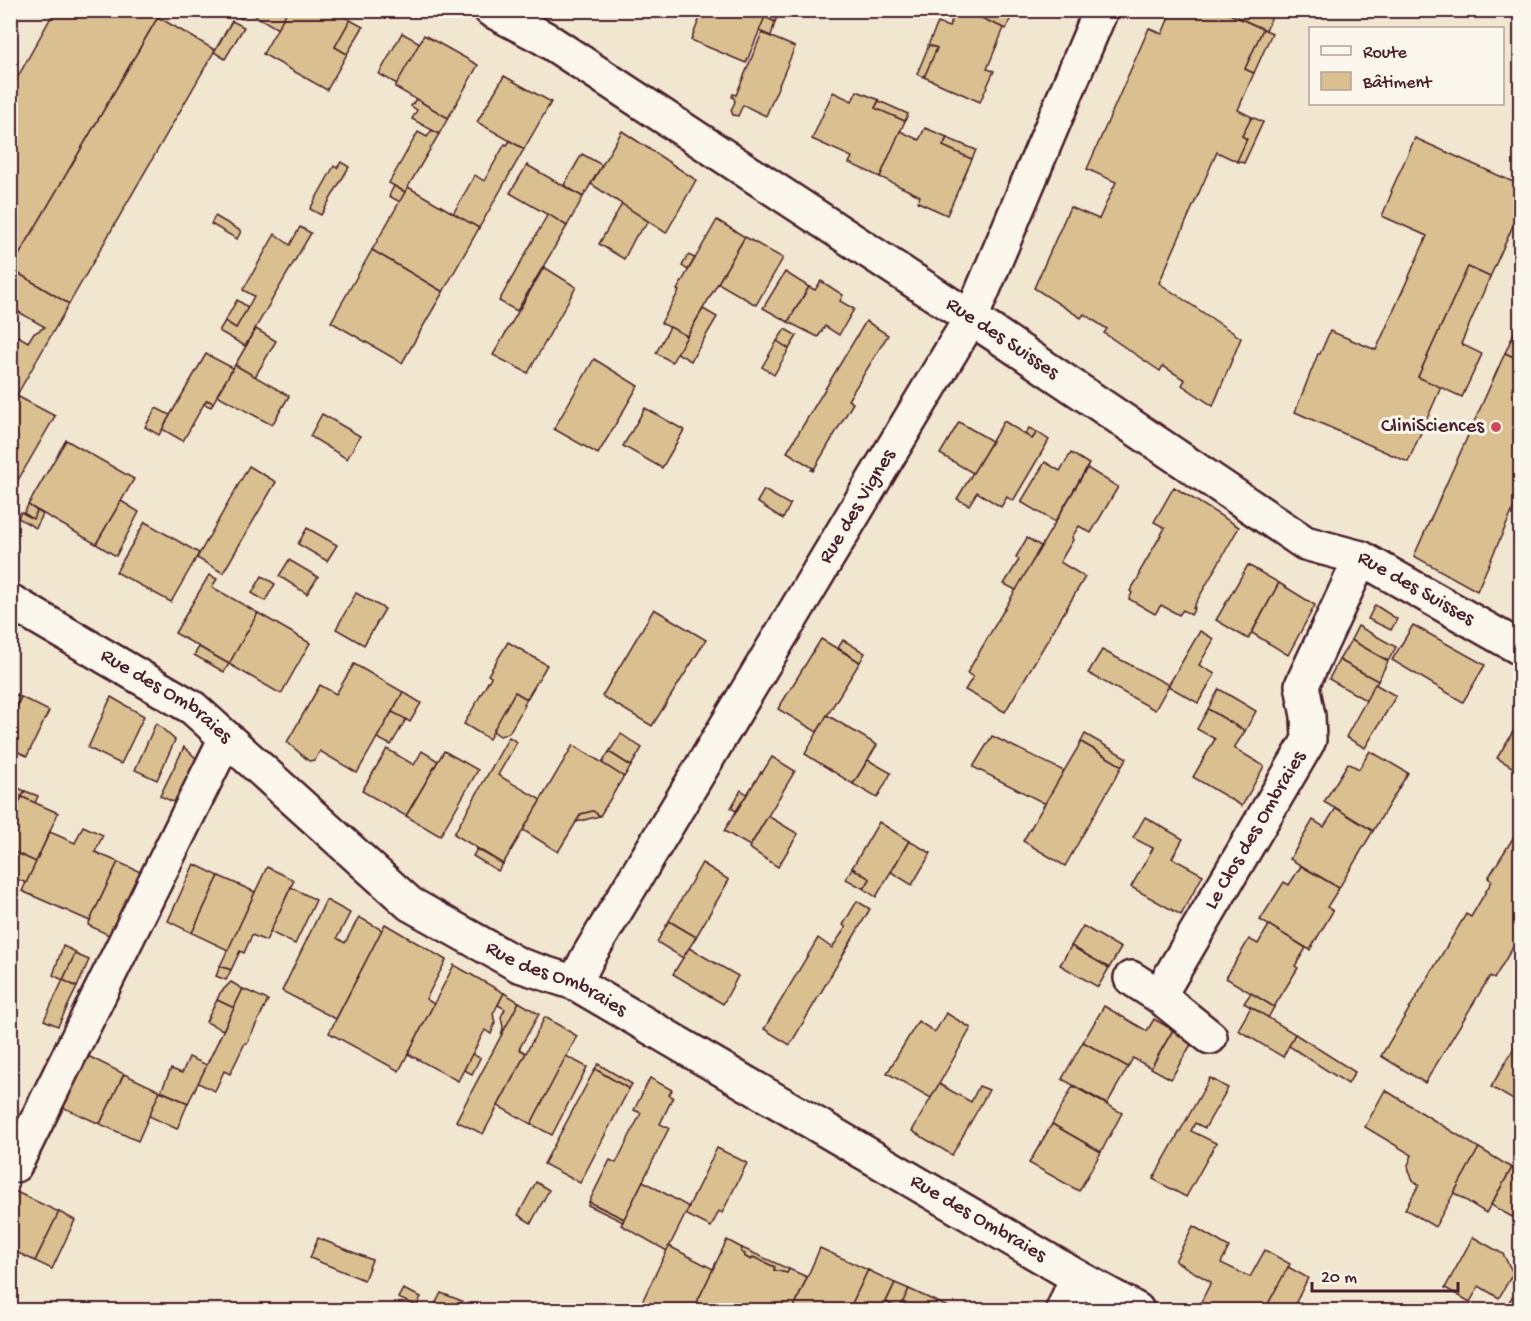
<svg xmlns="http://www.w3.org/2000/svg" width="1531" height="1321" viewBox="0 0 1531 1321" font-family="'Gochi Hand',sans-serif">
<style>
.building{fill:#dac090;stroke:#4a1f2b;stroke-width:1.5}
.lines{fill:none;stroke-linecap:round;stroke-linejoin:round}
.minor-casing{stroke:#4a1f2b;stroke-width:38}
.minor{stroke:#fbf7ec;stroke-width:33}
.poi-dot{fill:#d1495b;stroke:#fbf7ec;stroke-width:2}
.labels{text-anchor:middle;dominant-baseline:central;stroke-width:6;stroke-linejoin:round;paint-order:stroke}
.street-label{font-size:21px;fill:#4a1f2b;stroke:#fbf7ec}
.poi-label{font-size:21px;fill:#4a1f2b;stroke:#fbf7ec;text-anchor:end}
</style>
<rect width="100%" height="100%" fill="#f1e6d0"/>
<filter id="ink" filterUnits="userSpaceOnUse"><feTurbulence type="fractalNoise" baseFrequency=".0167" numOctaves="2"/><feDisplacementMap in="SourceGraphic" scale="12" xChannelSelector="R" yChannelSelector="G"/><feConvolveMatrix kernelMatrix="1 2 1 2 8 2 1 2 1" color-interpolation-filters="sRGB"/></filter>
<g filter="url(#ink)">
<g class="building">
<polygon points="55,10 147,10 158,17 10,271 10,91"/>
<polygon points="238,10 288,10 278,29 247,11 242,19 235,15"/>
<polygon points="288,10 335,10 350,20 335,47 347,54 327,90 263,54"/>
<polygon points="637,10 659,10 656,18"/>
<polygon points="703,10 768,10 746,63 691,40"/>
<polygon points="768,10 779,13 775,22 765,17"/>
<polygon points="956,10 964,10 1004,28 987,69 994,71 980,102 924,77 937,48 928,45 938,23 949,27"/>
<polygon points="964,10 1014,10 1006,29"/>
<polygon points="1172,10 1221,10 1263,29 1245,69 1254,73 1238,110 1252,117 1242,136 1247,139 1238,162 1217,152 1159,283 1241,338 1213,406 1182,385 1185,380 1163,366 1160,371 1104,333 1107,329 1084,314 1081,318 1034,288 1070,207 1099,219 1116,182 1087,169 1149,28 1162,34"/>
<polygon points="1221,10 1275,10 1266,30"/>
<polygon points="1314,10 1324,10 1319,18 1311,15"/>
<polygon points="158,17 215,50 69,304 11,269"/>
<polygon points="765,17 775,22 771,36 759,31"/>
<polygon points="350,20 363,27 347,54 335,47"/>
<polygon points="232,21 244,27 225,59 214,52"/>
<polygon points="1263,29 1272,33 1254,73 1245,69"/>
<polygon points="402,33 420,43 397,84 379,74"/>
<polygon points="762,33 795,47 766,116 743,105 738,116 733,115 731,110 735,102 734,98 732,97 733,94 736,95"/>
<polygon points="424,35 478,65 448,118 395,87"/>
<polygon points="929,45 937,48 924,77 917,74"/>
<polygon points="504,76 551,102 524,149 477,122"/>
<polygon points="857,91 879,100 875,108 905,121 880,177 849,163 852,157 812,139 833,92 852,101"/>
<polygon points="416,99 448,118 439,134 412,119 417,110 411,106"/>
<polygon points="879,101 908,114 905,121 875,108"/>
<polygon points="1252,117 1263,122 1244,163 1237,161 1247,139 1242,136"/>
<polygon points="925,128 947,137 943,146 972,159 947,215 918,202 920,196 880,177 900,131 919,140"/>
<polygon points="432,130 439,134 405,192 389,183 418,132 427,137"/>
<polygon points="622,131 696,180 666,233 591,184"/>
<polygon points="947,138 976,150 972,159 943,146"/>
<polygon points="1415,138 1520,185 1520,210 1490,277 1468,267 1418,377 1441,387 1408,462 1295,412 1318,354 1320,354 1330,331 1376,350 1427,236 1382,216 1392,192 1391,191"/>
<polygon points="510,141 524,149 479,228 453,214 475,175 484,181 505,144 507,145"/>
<polygon points="582,154 602,165 583,197 564,185"/>
<polygon points="341,162 349,167 321,215 310,209 334,166 337,168"/>
<polygon points="527,165 583,197 567,226 510,193"/>
<polygon points="394,186 405,192 400,202 389,196"/>
<polygon points="408,187 479,228 443,292 372,250"/>
<polygon points="622,204 649,222 636,236 624,259 599,244"/>
<polygon points="548,214 567,226 517,311 499,301"/>
<polygon points="215,216 241,231 237,239 211,224"/>
<polygon points="717,220 745,237 687,336 661,323 679,291 677,290"/>
<polygon points="300,227 311,233 245,346 219,331 225,321 236,328 248,307 254,296 243,290 275,234 290,245"/>
<polygon points="745,237 783,258 756,305 718,283"/>
<polygon points="372,250 443,292 402,363 331,322"/>
<polygon points="688,255 695,258 688,270 682,266"/>
<polygon points="544,267 576,287 528,373 493,355"/>
<polygon points="1468,267 1490,277 1461,344 1482,354 1462,397 1418,377"/>
<polygon points="11,269 69,304 10,407 10,348 18,336 28,342 33,334 45,327 10,307"/>
<polygon points="785,272 809,287 788,322 763,308"/>
<polygon points="821,281 843,295 840,301 854,309 839,335 825,326 818,337 788,322 809,287 815,290"/>
<polygon points="237,300 248,307 236,328 225,321"/>
<polygon points="703,309 717,317 691,361 677,353"/>
<polygon points="1520,320 1520,360 1505,353"/>
<polygon points="866,321 888,335 848,400 853,403 813,471 811,470 813,468 787,452"/>
<polygon points="670,327 687,336 672,362 656,353"/>
<polygon points="256,329 276,341 255,377 235,365"/>
<polygon points="785,329 797,336 789,349 777,341"/>
<polygon points="777,341 789,349 774,375 762,367"/>
<polygon points="1505,353 1520,360 1520,494 1477,591 1414,556"/>
<polygon points="206,354 233,368 213,403 207,400 204,404 183,441 162,429"/>
<polygon points="594,359 638,386 598,454 554,429"/>
<polygon points="235,365 289,396 272,425 217,395"/>
<polygon points="17,396 55,416 10,494 10,407"/>
<polygon points="207,400 213,403 211,407 204,404"/>
<polygon points="156,408 170,415 159,435 145,427"/>
<polygon points="645,408 684,430 662,468 623,446"/>
<polygon points="322,414 360,436 347,459 310,436"/>
<polygon points="1004,421 1032,439 1037,432 1049,440 1013,501 1007,497 1001,507 977,492 969,505 957,499"/>
<polygon points="959,422 992,441 973,473 940,454"/>
<polygon points="1029,428 1037,432 1032,439 1025,434"/>
<polygon points="66,440 134,479 96,544 28,505"/>
<polygon points="1071,453 1089,464 1055,522 1021,502 1045,462 1060,471"/>
<polygon points="249,466 276,482 223,573 197,558"/>
<polygon points="1087,468 1118,487 1091,533 1079,526 1072,537 1073,540 1060,562 1085,577 1005,712 965,690 973,677 967,673"/>
<polygon points="1174,487 1239,527 1193,608 1195,608 1191,615 1183,610 1179,615 1161,605 1155,614 1129,599 1132,593 1130,591 1140,575 1139,573 1165,528 1154,522"/>
<polygon points="764,490 790,505 791,503 783,519 757,502"/>
<polygon points="121,501 139,512 116,556 96,544"/>
<polygon points="28,505 37,511 33,519 24,513"/>
<polygon points="37,511 43,514 36,528 18,518 21,512 33,519"/>
<polygon points="145,522 199,553 171,602 116,572"/>
<polygon points="307,528 337,545 327,561 298,544"/>
<polygon points="1027,538 1041,546 1016,590 1004,584 1019,560 1016,557"/>
<polygon points="289,560 318,577 307,594 279,576"/>
<polygon points="1248,565 1279,583 1248,639 1216,620"/>
<polygon points="209,575 217,579 212,587 258,613 229,664 175,633"/>
<polygon points="262,576 275,584 265,601 252,593"/>
<polygon points="1279,583 1315,605 1288,655 1252,633"/>
<polygon points="356,593 385,609 364,645 336,629"/>
<polygon points="1375,605 1397,619 1391,630 1368,619"/>
<polygon points="654,609 706,640 652,726 602,696"/>
<polygon points="258,613 310,643 281,694 229,664"/>
<polygon points="1413,625 1485,665 1463,702 1392,660"/>
<polygon points="1358,626 1396,647 1388,661 1351,640"/>
<polygon points="1200,631 1214,639 1199,665 1215,674 1198,703 1168,686"/>
<polygon points="821,639 860,662 817,732 778,709"/>
<polygon points="843,640 865,653 860,662 838,648"/>
<polygon points="1351,640 1388,661 1378,681 1339,660"/>
<polygon points="508,642 547,665 527,699 515,692 489,739 464,724 491,677 488,675"/>
<polygon points="199,647 229,664 224,672 194,655"/>
<polygon points="1102,650 1169,685 1155,710 1088,673"/>
<polygon points="1339,660 1378,681 1367,701 1329,679"/>
<polygon points="354,664 403,692 357,773 320,751 315,760 309,761 287,742 320,685 336,694"/>
<polygon points="1375,684 1396,696 1365,748 1346,737"/>
<polygon points="1219,689 1256,711 1245,731 1208,709"/>
<polygon points="10,692 21,697 10,720"/>
<polygon points="403,692 421,703 410,722 392,712"/>
<polygon points="515,692 527,699 524,704 525,705 509,733 500,736 493,731"/>
<polygon points="21,697 49,711 27,756 10,748 10,720"/>
<polygon points="111,697 144,716 121,764 88,748"/>
<polygon points="1208,709 1245,731 1234,748 1264,766 1242,806 1193,777 1215,739 1197,729"/>
<polygon points="392,712 406,719 391,745 377,738"/>
<polygon points="827,715 877,745 853,784 805,754"/>
<polygon points="1520,720 1520,772 1497,758"/>
<polygon points="156,723 175,740 157,780 135,770"/>
<polygon points="621,734 642,748 631,766 609,752"/>
<polygon points="1085,734 1127,758 1122,766 1081,742"/>
<polygon points="992,736 1064,771 1046,804 973,767"/>
<polygon points="509,737 517,742 498,775 541,800 503,864 454,834"/>
<polygon points="1081,742 1122,766 1065,866 1023,841"/>
<polygon points="573,745 624,776 600,816 593,811 581,814 558,852 523,830"/>
<polygon points="184,747 198,760 178,804 160,796"/>
<polygon points="387,749 414,765 422,751 438,761 406,816 362,791"/>
<polygon points="444,751 478,770 440,836 406,816"/>
<polygon points="1370,751 1408,773 1373,831 1324,802 1348,763 1359,769"/>
<polygon points="609,752 631,766 624,777 602,763"/>
<polygon points="772,757 795,771 750,846 724,831 761,772 762,773"/>
<polygon points="868,760 891,773 877,798 853,784"/>
<polygon points="10,784 25,791 22,797 10,792"/>
<polygon points="741,790 747,794 736,811 731,808"/>
<polygon points="25,791 38,796 35,803 22,797"/>
<polygon points="10,792 22,797 10,822"/>
<polygon points="22,797 58,813 36,862 12,851 10,853 10,822"/>
<polygon points="1336,808 1373,831 1339,888 1290,859 1313,820 1324,827"/>
<polygon points="593,811 600,816 576,822 581,814"/>
<polygon points="768,816 798,834 778,867 749,848"/>
<polygon points="1145,817 1183,839 1172,858 1203,875 1181,915 1131,887 1153,848 1133,838"/>
<polygon points="879,822 909,841 876,897 864,889 870,879 852,868"/>
<polygon points="83,826 103,835 95,852 118,862 90,921 22,891 50,832 75,843"/>
<polygon points="1513,838 1520,843 1520,935 1494,979 1490,976 1425,1083 1381,1056 1466,914 1471,917 1492,881 1488,878"/>
<polygon points="909,841 931,853 912,885 891,872"/>
<polygon points="477,849 503,864 498,871 473,856"/>
<polygon points="12,851 36,862 26,883 10,876"/>
<polygon points="118,862 145,874 115,938 88,925"/>
<polygon points="702,863 729,880 696,937 669,921"/>
<polygon points="194,864 219,876 192,933 168,921"/>
<polygon points="1301,866 1339,888 1327,907 1333,911 1310,950 1260,920 1284,882 1289,885"/>
<polygon points="267,867 294,880 266,941 252,935 244,953 240,951 231,970 220,966"/>
<polygon points="852,868 870,879 864,889 846,879"/>
<polygon points="219,876 255,892 228,950 192,933"/>
<polygon points="291,887 316,900 295,944 270,932"/>
<polygon points="326,900 350,913 337,938 345,943 359,917 382,930 336,1019 282,991"/>
<polygon points="857,901 870,909 790,1045 764,1029 818,938 832,948 846,927 843,925"/>
<polygon points="669,921 696,937 683,958 657,942"/>
<polygon points="385,924 446,960 426,999 434,1004 399,1071 329,1033"/>
<polygon points="1269,925 1306,948 1295,966 1298,968 1274,1007 1226,978 1249,939 1258,944"/>
<polygon points="1083,926 1121,948 1109,968 1071,946"/>
<polygon points="63,946 76,952 63,980 53,975"/>
<polygon points="1071,946 1109,968 1098,987 1060,965"/>
<polygon points="689,948 738,976 723,1004 673,974"/>
<polygon points="75,954 89,960 77,987 63,980"/>
<polygon points="454,965 504,993 493,1014 495,1023 491,1034 485,1030 458,1081 408,1054"/>
<polygon points="220,966 231,970 226,980 216,976"/>
<polygon points="63,980 77,987 58,1026 44,1020"/>
<polygon points="231,982 243,989 234,1008 217,1000 220,993"/>
<polygon points="243,989 268,1000 247,1043 245,1043 230,1074 224,1071 215,1091 198,1083"/>
<polygon points="504,993 519,1002 501,1037 503,1027 501,1017 505,1009 498,1005"/>
<polygon points="1251,993 1274,1007 1268,1018 1244,1003"/>
<polygon points="217,1000 234,1008 223,1030 206,1022"/>
<polygon points="519,1002 539,1014 519,1049 526,1053 483,1134 456,1121"/>
<polygon points="1104,1006 1147,1031 1154,1019 1173,1030 1151,1068 1133,1058 1128,1067 1083,1042"/>
<polygon points="1251,1007 1295,1034 1283,1057 1238,1030"/>
<polygon points="946,1013 971,1028 931,1098 887,1073 918,1021 935,1032"/>
<polygon points="545,1017 577,1036 531,1124 498,1106"/>
<polygon points="1173,1030 1193,1041 1171,1079 1151,1068"/>
<polygon points="1295,1034 1355,1072 1348,1084 1289,1046"/>
<polygon points="1083,1042 1128,1067 1107,1104 1062,1079"/>
<polygon points="1517,1043 1520,1044 1520,1104 1491,1087"/>
<polygon points="472,1054 480,1058 472,1074 464,1070"/>
<polygon points="86,1055 124,1074 100,1124 62,1107"/>
<polygon points="566,1056 587,1067 552,1135 531,1124"/>
<polygon points="189,1057 207,1065 188,1103 161,1091 171,1069 182,1073"/>
<polygon points="598,1064 632,1084 629,1089 595,1069"/>
<polygon points="595,1069 629,1089 580,1183 544,1164"/>
<polygon points="124,1074 160,1091 138,1141 100,1124"/>
<polygon points="650,1078 672,1090 669,1095 673,1097 660,1124 669,1128 624,1219 589,1202 610,1160 616,1163 641,1113 634,1110"/>
<polygon points="1210,1078 1228,1088 1205,1128 1195,1123 1191,1131 1216,1143 1186,1197 1153,1179"/>
<polygon points="939,1084 971,1102 979,1086 989,1090 952,1155 912,1131"/>
<polygon points="1073,1086 1122,1113 1101,1152 1052,1124"/>
<polygon points="1385,1090 1479,1148 1435,1227 1405,1209 1419,1185 1413,1180 1409,1171 1408,1165 1412,1155 1365,1127"/>
<polygon points="160,1091 188,1103 177,1129 149,1116"/>
<polygon points="1052,1124 1101,1152 1079,1191 1029,1163"/>
<polygon points="717,1148 747,1163 722,1213 719,1211 711,1227 685,1214"/>
<polygon points="1479,1148 1512,1168 1486,1213 1454,1193"/>
<polygon points="1512,1168 1520,1173 1520,1213 1515,1211 1512,1217 1491,1205"/>
<polygon points="643,1181 689,1207 667,1251 621,1225"/>
<polygon points="536,1182 549,1190 531,1223 518,1215"/>
<polygon points="10,1189 59,1212 35,1261 10,1249"/>
<polygon points="589,1202 624,1219 623,1222 588,1205"/>
<polygon points="59,1212 75,1220 52,1269 35,1261"/>
<polygon points="1193,1226 1229,1247 1221,1263 1250,1277 1265,1250 1290,1264 1265,1310 1209,1310 1199,1306 1211,1282 1175,1261"/>
<polygon points="1473,1237 1503,1254 1513,1273 1499,1298 1479,1286 1470,1302 1445,1288"/>
<polygon points="318,1238 372,1260 364,1280 310,1258"/>
<polygon points="727,1240 742,1248 741,1252 745,1254 744,1256 751,1260 753,1257 775,1267 774,1270 787,1273 789,1269 807,1277 793,1310 693,1310"/>
<polygon points="669,1246 713,1269 693,1310 644,1310 639,1308"/>
<polygon points="742,1248 789,1269 787,1273 774,1270 775,1267 753,1257 751,1260 744,1256 745,1254 741,1252"/>
<polygon points="820,1248 868,1270 849,1310 793,1310"/>
<polygon points="1288,1267 1308,1278 1292,1310 1280,1310 1268,1304"/>
<polygon points="868,1270 895,1283 886,1302 900,1309 899,1310 849,1310"/>
<polygon points="895,1283 909,1289 900,1309 886,1302"/>
<polygon points="403,1289 421,1297 417,1306 398,1298"/>
<polygon points="909,1289 948,1307 947,1310 899,1310"/>
<polygon points="441,1293 462,1301 458,1310 432,1310"/>
<polygon points="1512,1297 1520,1302 1520,1310 1504,1310"/>
</g>
<g class="lines">
<g class="minor-casing">
<g id="minor">
<path id="s1" d="M491,10L544,38L998,336L1305,543L1361,558L1520,648"/>
<path id="s2" d="M10,601L193,708L410,904L519,965L575,983L1077,1277L1137,1310"/>
<path id="s3" d="M1131,978L1159,996L1309,740L1308,716L1302,685L1361,558"/>
<path id="s4" d="M575,983L588,957L971,318L1101,10"/>
<polyline points="1159,996 1210,1037"/>
<polyline points="15,1165 226,738"/>
<polyline points="1063,1310 1077,1277"/>
</g>
</g>
<use href="#minor" class="minor"/>
</g>
</g>
<circle class="poi-dot" cx="1496" cy="427" r="6"/>
<g class="labels">
<g class="street-label">
<text stroke="none"><textPath href="#s1" startOffset="608">Rue des Suisses</textPath></text>
<text stroke="none"><textPath href="#s4" startOffset="554">Rue des Vignes</textPath></text>
<text stroke="none"><textPath href="#s1" startOffset="1094">Rue des Suisses</textPath></text>
<text stroke="none"><textPath href="#s2" startOffset="183">Rue des Ombraies</textPath></text>
<text stroke="none"><textPath href="#s3" startOffset="225">Le Clos des Ombraies</textPath></text>
<text stroke="none"><textPath href="#s2" startOffset="669">Rue des Ombraies</textPath></text>
<text stroke="none"><textPath href="#s2" startOffset="1155">Rue des Ombraies</textPath></text>
</g>
<g class="poi-label">
<text x="1484" y="427">CliniSciences</text>
</g>
</g>
<rect width="1531" height="1321" fill="none" stroke="#fbf7ec" stroke-width="36"/>
<rect x="18" y="18" width="1495" height="1285" fill="none" stroke="#4a1f2b" stroke-width="2" filter="url(#ink)"/>
<rect x="1309" y="27" width="195" height="78" fill="#fbf7ec" stroke="#b4a19f" stroke-width="1.5"/>
<rect x="1321" y="46" width="30" height="9" fill="#fbf7ec" stroke="#b4a19f" stroke-width="1.5"/>
<text x="1363" y="57" font-size="18" fill="#4a1f2b">Route</text>
<rect x="1321" y="72" width="30" height="18" fill="#dac090" stroke="#b4a19f" stroke-width="1.5"/>
<text x="1363" y="87" font-size="18" fill="#4a1f2b">Bâtiment</text>
<path d="M1312 1282v9h146v-9" fill="none" stroke="#4a1f2b" stroke-width="3"/>
<text x="1321" y="1282" font-size="18" fill="#4a1f2b" stroke="#fbf7ec" stroke-width="4.5" paint-order="stroke">20 m</text>
</svg>
